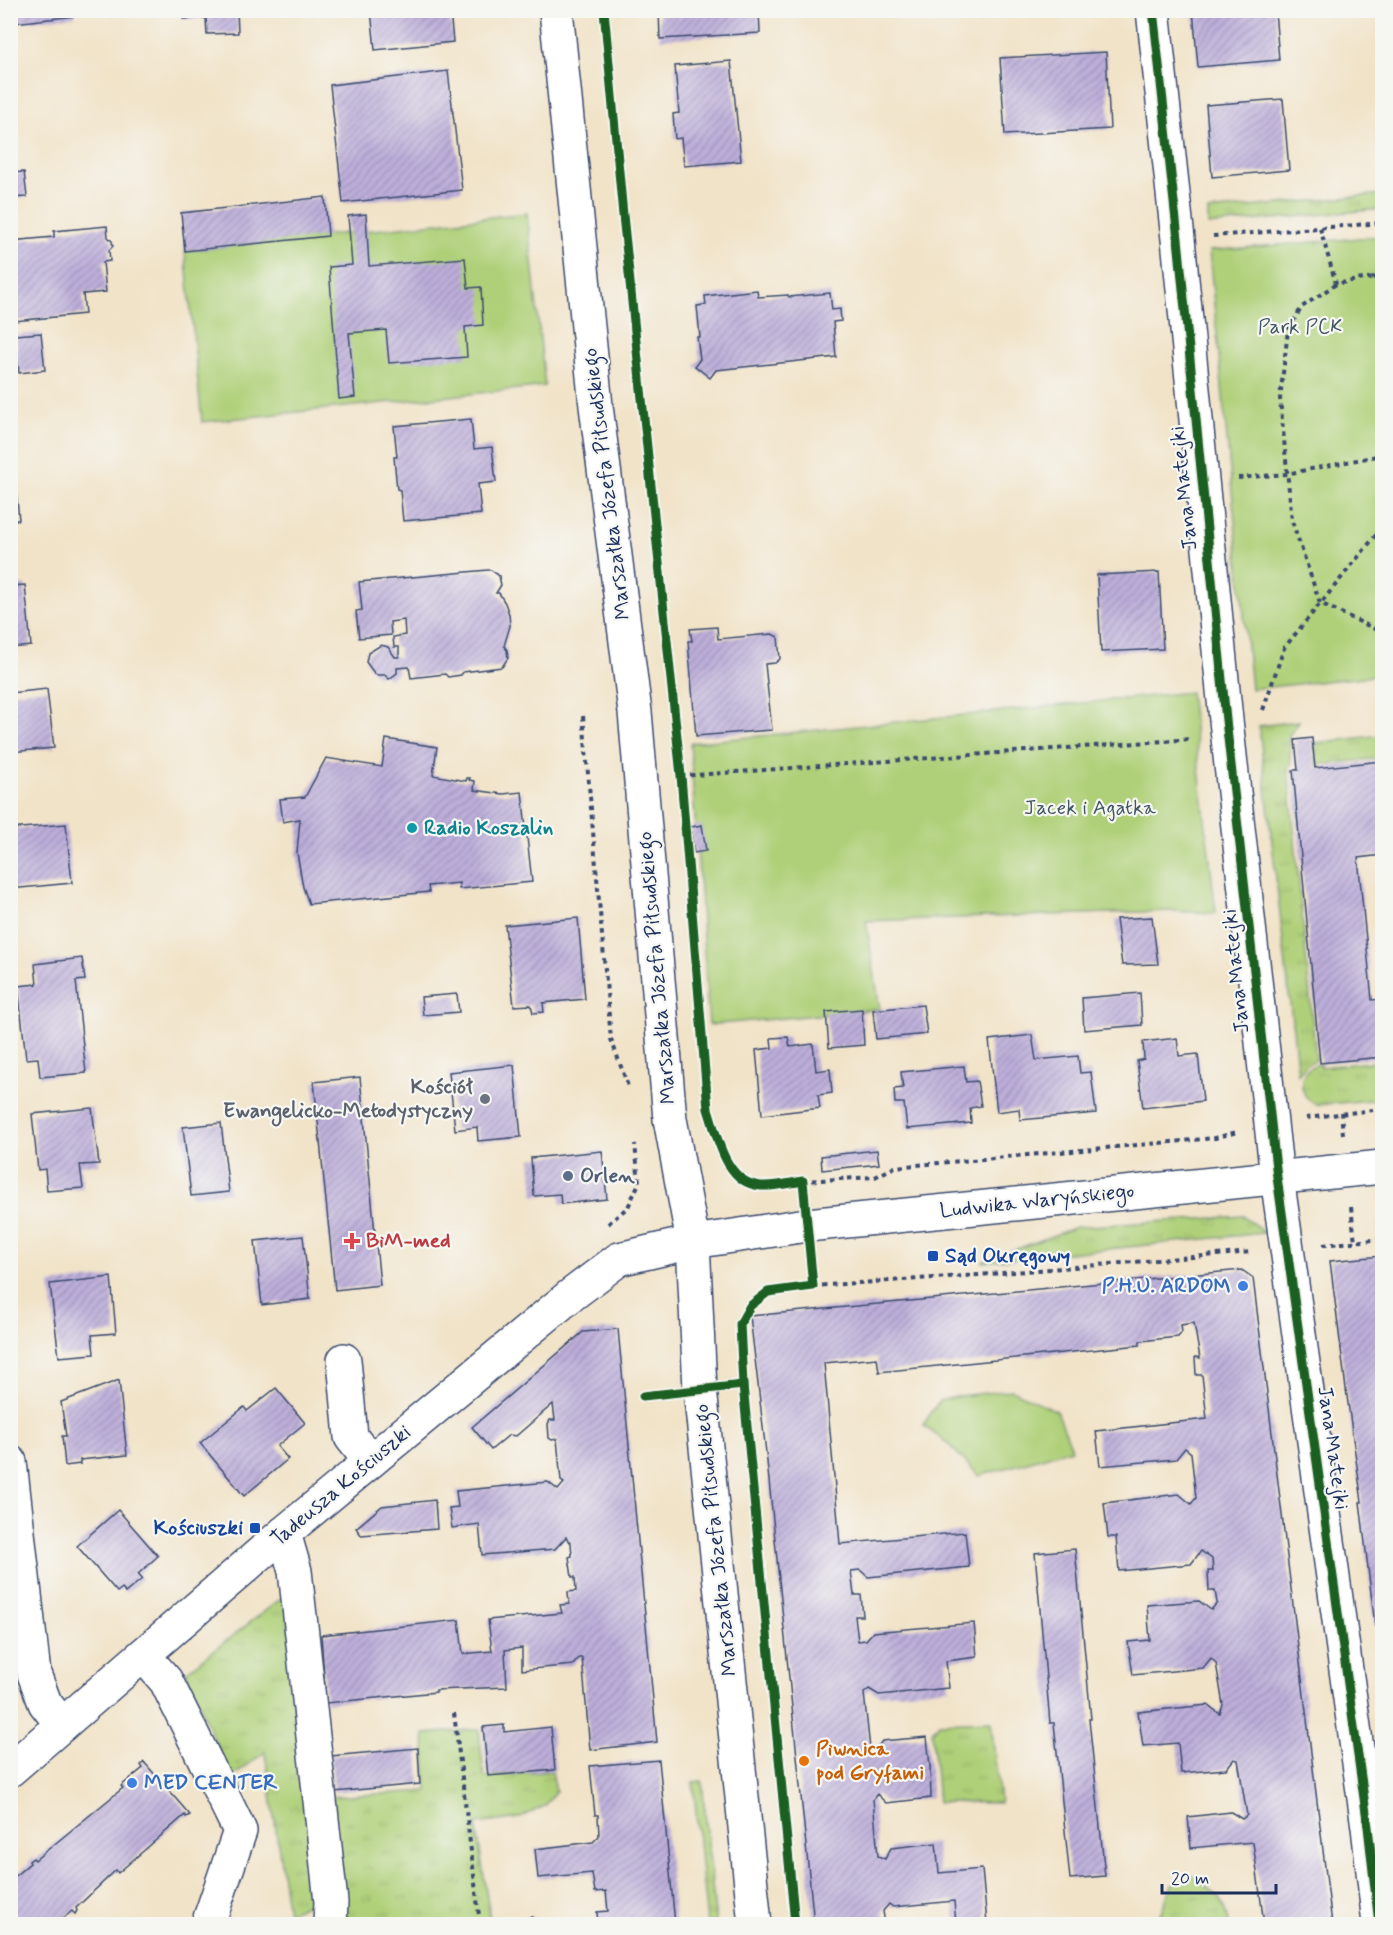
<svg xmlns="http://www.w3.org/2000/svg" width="1393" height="1935" viewBox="0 0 1393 1935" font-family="Mynerve,sans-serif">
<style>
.grass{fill:url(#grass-tufts);stroke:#65806b;stroke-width:1.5}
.green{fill:#afd078;stroke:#65806b;stroke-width:1.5}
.building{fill:url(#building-hatch)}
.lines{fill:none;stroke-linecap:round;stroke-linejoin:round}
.minor-casing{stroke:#3b4a6e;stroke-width:36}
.path{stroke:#3b4a6e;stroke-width:4;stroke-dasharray:4.5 4.5;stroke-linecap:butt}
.minor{stroke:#fff;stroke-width:33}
.cycleway-casing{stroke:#f6f6f2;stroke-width:13}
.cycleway{stroke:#1b5e20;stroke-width:9}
.culture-dot{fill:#0f9aa8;stroke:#f6f6f2;stroke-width:2}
.worship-dot{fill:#6b7280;stroke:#f6f6f2;stroke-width:2}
.service-dot{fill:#5c6f8a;stroke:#f6f6f2;stroke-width:2}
.health-dot{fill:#e0444e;stroke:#f6f6f2;stroke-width:2}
.transit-dot{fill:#1a4fb4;stroke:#f6f6f2;stroke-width:2}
.shop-dot{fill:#3f7fe0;stroke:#f6f6f2;stroke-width:2}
.food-dot{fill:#e8710a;stroke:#f6f6f2;stroke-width:2}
.labels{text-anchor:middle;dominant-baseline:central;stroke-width:4.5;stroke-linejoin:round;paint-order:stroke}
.park-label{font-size:21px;fill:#405764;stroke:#f6f6f2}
.street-label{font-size:21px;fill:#1b2f5e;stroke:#f6f6f2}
.culture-label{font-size:21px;font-weight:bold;fill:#0d838f;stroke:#f6f6f2;text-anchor:start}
.worship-label{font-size:21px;font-weight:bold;fill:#5b616d;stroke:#f6f6f2;text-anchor:end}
.service-label{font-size:21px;font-weight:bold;fill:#4e5e75;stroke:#f6f6f2;text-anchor:start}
.health-label{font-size:21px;font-weight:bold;fill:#be3a42;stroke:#f6f6f2;text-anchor:start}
.transit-label{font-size:21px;font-weight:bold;fill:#164399;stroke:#f6f6f2;text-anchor:start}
.shop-label{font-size:21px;font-weight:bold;fill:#366cbe;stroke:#f6f6f2;text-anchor:end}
.food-label{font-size:21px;font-weight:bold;fill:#c56008;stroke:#f6f6f2;text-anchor:start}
</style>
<defs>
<pattern id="grass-tufts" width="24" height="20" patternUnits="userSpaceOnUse" patternTransform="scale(1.5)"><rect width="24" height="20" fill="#afd078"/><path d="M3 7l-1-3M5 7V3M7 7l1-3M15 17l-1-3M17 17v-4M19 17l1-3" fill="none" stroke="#96b36a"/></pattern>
<pattern id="building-hatch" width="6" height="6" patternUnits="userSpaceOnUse" patternTransform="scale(1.5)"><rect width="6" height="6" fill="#bdafda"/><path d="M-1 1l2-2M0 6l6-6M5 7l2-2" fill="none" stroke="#998fb4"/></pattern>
</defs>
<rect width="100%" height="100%" fill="#f6f6f2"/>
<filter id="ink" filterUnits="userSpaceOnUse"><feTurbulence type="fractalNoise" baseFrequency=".0167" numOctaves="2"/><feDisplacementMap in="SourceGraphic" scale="12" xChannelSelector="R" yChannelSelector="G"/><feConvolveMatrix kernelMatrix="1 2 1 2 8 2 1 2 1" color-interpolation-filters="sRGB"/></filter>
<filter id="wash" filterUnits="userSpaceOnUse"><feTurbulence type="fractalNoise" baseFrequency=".008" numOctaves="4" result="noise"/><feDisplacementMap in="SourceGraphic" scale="24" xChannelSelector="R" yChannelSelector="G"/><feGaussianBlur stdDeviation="1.35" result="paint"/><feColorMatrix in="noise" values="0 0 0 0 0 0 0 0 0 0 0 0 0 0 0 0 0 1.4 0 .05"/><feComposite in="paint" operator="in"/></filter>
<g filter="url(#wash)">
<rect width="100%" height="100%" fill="#f1e3c8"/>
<g class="grass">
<polygon points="1382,194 1382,209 1208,225 1208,211"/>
<polygon points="1299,721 1293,731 1289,735 1291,766 1288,767 1316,1060 1307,1064 1298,1074 1259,726"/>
<polygon points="1382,735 1382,758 1317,765 1315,743"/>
<path d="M1382,1061V1099L1317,1105C1296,1096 1296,1068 1320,1064L1321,1067Z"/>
<polygon points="1244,1216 1264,1233 982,1262 1076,1227"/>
<polygon points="287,1594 316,1899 288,1914 265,1752 236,1774 228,1774 186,1672"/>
<polygon points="991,1721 1000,1803 938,1802 932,1732 939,1723"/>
<polygon points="479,1729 484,1777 552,1771 556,1791 545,1806 520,1818 476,1824 491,1924 348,1924 329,1797 427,1791 424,1734"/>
<polygon points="702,1781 716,1924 707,1924 693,1782"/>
<polygon points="1193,1875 1220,1898 1230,1924 1156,1924 1172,1885"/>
</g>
<g class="green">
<polygon points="527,213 545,386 202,422 185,251"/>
<polygon points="1382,236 1382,675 1251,689 1209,251"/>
<polygon points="1190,692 1216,913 1171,911 866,921 880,1009 709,1025 690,743"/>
<polygon points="1012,1390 1057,1411 1072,1449 979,1476 947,1443 923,1425 939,1401 960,1396"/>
</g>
<g id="blocks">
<g class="building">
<polygon points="13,10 75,10 75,16 14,23"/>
<polygon points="182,10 237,10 238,33 207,34 206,18 183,19"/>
<polygon points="371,10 450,10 453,42 375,50"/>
<polygon points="659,10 759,10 760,33 660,39"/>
<polygon points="1193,10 1275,10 1279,60 1198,67"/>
<polygon points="1106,52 1110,129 1005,135 1000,58"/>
<polygon points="731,61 741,161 684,166 681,138 675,139 673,114 679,113 675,66"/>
<polygon points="448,71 462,190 343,203 330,85"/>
<polygon points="1283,99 1289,170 1212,177 1206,105"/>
<polygon points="24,172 27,197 10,198 10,173"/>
<polygon points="325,197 328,236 185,251 181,213"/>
<polygon points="366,214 369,266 465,258 468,288 481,287 483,325 465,327 467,357 389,363 386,330 349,333 355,397 339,399 329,267 352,265 348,216"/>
<polygon points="107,226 108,237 112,241 113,246 109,250 110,261 103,262 106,292 83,294 85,314 14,321 10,314 10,306 12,300 17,299 14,279 10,279 10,241 54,237 54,231"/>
<polygon points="757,290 758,297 788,295 789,297 830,293 832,310 840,309 841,321 833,322 836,357 716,370 710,378 695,366 700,359 697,337 700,337 697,306 706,305 705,296"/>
<polygon points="41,333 45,370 19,373 15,335"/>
<polygon points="471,419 474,449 492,447 496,482 478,484 481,514 403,521 400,490 397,489 394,457 397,457 394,426"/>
<polygon points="10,468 14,468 19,520 10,520"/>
<polygon points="488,570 491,570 499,576 501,585 496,593 499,593 505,603 509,614 510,626 504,646 507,650 508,658 502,667 463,672 461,675 448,677 445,674 411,678 409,667 397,668 397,673 389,679 385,675 377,675 374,673 366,662 368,653 381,645 388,647 395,657 399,657 399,647 394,647 393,637 405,635 404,620 390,622 391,635 359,638 356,611 362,610 359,582"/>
<polygon points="1159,572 1163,649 1101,652 1097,575"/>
<polygon points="25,585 31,646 10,648 10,586"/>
<polygon points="717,627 718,639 772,634 778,637 780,659 775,663 765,664 772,730 696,736 688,641 692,641 690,629"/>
<polygon points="47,689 54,748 10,752 10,693"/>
<polygon points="1312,738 1315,768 1382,761 1382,855 1358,858 1372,1000 1382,999 1382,1057 1320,1063 1293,770 1298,770 1295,740"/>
<polygon points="386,739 437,747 433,775 466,781 467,778 470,778 469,780 475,781 474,790 503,794 522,792 532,882 459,889 459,883 428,886 429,892 309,904 303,887 297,853 300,819 283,822 280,799 305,797 326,758 382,767"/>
<polygon points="66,824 72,883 10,889 10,829"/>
<polygon points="702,825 706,851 694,853 691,827"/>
<polygon points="1152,917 1158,964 1122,965 1116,919"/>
<polygon points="578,918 585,999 543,1003 544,1012 533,1013 531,1005 514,1006 505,925"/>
<polygon points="82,958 85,980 76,981 86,1073 40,1077 38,1058 26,1059 18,986 37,984 35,964"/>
<polygon points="1140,993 1142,1025 1084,1030 1082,998"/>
<polygon points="457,994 459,1012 423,1015 421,997"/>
<polygon points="923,1005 927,1034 876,1039 873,1010"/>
<polygon points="862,1009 864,1045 829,1048 826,1012"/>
<polygon points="1032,1035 1036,1060 1078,1056 1080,1073 1091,1072 1096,1113 1020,1120 1019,1109 997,1112 989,1040"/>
<polygon points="788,1037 790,1047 813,1044 816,1071 830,1069 832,1093 818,1095 820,1108 762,1115 756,1050 772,1048 771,1038"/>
<polygon points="1177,1038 1179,1056 1198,1054 1203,1101 1143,1108 1137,1061 1144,1059 1143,1042"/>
<polygon points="514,1065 521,1137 478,1141 477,1127 455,1130 449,1072"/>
<polygon points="964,1066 966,1082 977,1081 981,1106 970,1108 971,1123 907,1129 904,1103 895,1103 894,1089 903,1088 901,1072"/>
<polygon points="360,1077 380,1285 335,1290 314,1082"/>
<polygon points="92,1108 99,1164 80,1165 83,1188 47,1191 45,1169 38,1170 32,1114"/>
<polygon points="221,1123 229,1192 191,1196 183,1127"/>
<polygon points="877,1150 879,1164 822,1170 821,1156"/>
<polygon points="602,1151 607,1199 561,1204 560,1194 534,1196 531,1158"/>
<polygon points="303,1236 310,1299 262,1305 255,1241"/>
<polygon points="1382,1256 1382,1625 1375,1626 1360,1502 1362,1502 1346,1389 1330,1261"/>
<polygon points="1242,1270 1253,1278 1332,1924 1264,1924 1253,1842 1191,1848 1188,1817 1231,1812 1242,1819 1247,1815 1238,1760 1234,1759 1226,1769 1181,1773 1178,1743 1143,1746 1138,1712 1208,1705 1220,1714 1223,1705 1216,1663 1211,1658 1203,1668 1133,1675 1128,1642 1150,1640 1147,1605 1199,1601 1211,1610 1217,1603 1215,1591 1209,1591 1208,1571 1213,1571 1212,1559 1201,1551 1191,1564 1119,1571 1116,1537 1108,1537 1104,1503 1179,1494 1191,1504 1196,1498 1191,1453 1185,1448 1176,1459 1100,1466 1096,1431 1207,1419 1202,1375 1196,1375 1195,1357 1200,1358 1194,1323 1181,1325 1182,1332 1178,1337 1140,1341 1140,1345 879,1372 877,1358 824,1363 840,1544 965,1532 969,1567 868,1577 860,1570 851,1571 854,1595 861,1595 863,1616 855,1616 858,1641 866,1640 873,1632 974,1623 977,1657 946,1661 949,1688 879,1695 869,1689 864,1693 870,1749 875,1751 882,1741 927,1737 930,1766 931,1798 886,1803 877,1794 873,1799 878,1856 885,1859 891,1848 936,1843 939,1873 982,1869 987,1923 956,1924 954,1901 893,1907 889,1904 883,1911 885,1924 814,1924 767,1461 750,1316"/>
<polygon points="111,1277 116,1333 92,1335 94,1354 59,1357 50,1284"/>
<polygon points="618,1329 657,1742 590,1750 582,1658 579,1658 573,1665 522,1670 522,1648 505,1650 507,1687 436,1690 436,1692 326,1703 321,1635 459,1620 463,1654 492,1651 488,1620 562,1613 560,1605 569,1604 568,1592 576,1591 575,1577 572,1577 569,1557 572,1556 571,1543 566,1537 555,1549 482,1555 479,1524 452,1528 449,1508 458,1507 456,1491 548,1482 558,1490 564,1483 561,1481 557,1439 552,1440 549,1438 548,1424 550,1420 555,1420 553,1404 516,1436 509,1435 491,1450 472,1427 583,1332"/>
<polygon points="119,1380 127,1455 80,1460 80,1464 65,1466 62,1436 66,1436 61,1402"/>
<polygon points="276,1388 305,1423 277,1446 288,1459 244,1496 200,1443 244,1407 247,1411"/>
<polygon points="435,1500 437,1529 361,1535 356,1528 382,1506"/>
<polygon points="118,1510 158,1556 138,1574 142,1579 125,1593 122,1588 117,1592 77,1546"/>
<polygon points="1075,1549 1091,1719 1089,1719 1105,1876 1070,1879 1054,1723 1050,1723 1035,1553"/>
<polygon points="504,1725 504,1732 551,1727 555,1770 488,1776 483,1727"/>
<polygon points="418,1748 420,1784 334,1792 331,1756"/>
<polygon points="659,1760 675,1924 598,1924 597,1912 608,1911 606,1891 595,1892 592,1873 538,1878 535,1849 593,1842 599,1836 598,1815 595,1815 590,1766"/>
<polygon points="144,1762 190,1815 186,1817 185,1815 118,1873 116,1870 76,1908 77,1911 75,1914 72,1911 56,1924 10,1924 10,1880 30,1863 29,1861 33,1858 35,1860 123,1788 121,1786 143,1768 141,1765"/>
<polygon points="533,1917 534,1924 495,1924 495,1921"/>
</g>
</g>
</g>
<g filter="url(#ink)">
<use href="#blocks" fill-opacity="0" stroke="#3b4a6e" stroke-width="1.5"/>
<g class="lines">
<g class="minor-casing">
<g id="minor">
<polyline points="556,10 596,406 635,712 670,1119 693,1242 700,1389 755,1924"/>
<polyline points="1153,10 1178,239 1226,720 1277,1177 1368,1827 1379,1924"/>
<polyline points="344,1360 351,1437 370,1461"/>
<polyline points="10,1462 34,1674 45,1703 62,1725"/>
<polyline points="284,1533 295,1571 298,1598 331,1902 330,1924"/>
<polyline points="144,1656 166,1681 240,1831 208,1924"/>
<polyline points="10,1770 284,1533 570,1296 619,1259 693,1242 807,1225 1382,1167"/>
</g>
</g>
<g class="path">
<polyline points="1320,228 1336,284 1368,278 1382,283"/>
<polyline points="1213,236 1382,223"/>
<polyline points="1372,278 1382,276"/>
<polyline points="1336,284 1302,307 1288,330 1280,399 1292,521 1320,603 1377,630 1382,631"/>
<polyline points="1238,478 1286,474 1382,455"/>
<polyline points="1263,710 1284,648 1382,528"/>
<polyline points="583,716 611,1039 629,1089"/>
<polyline points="681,776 1192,739"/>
<polyline points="1341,1112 1343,1134"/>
<polyline points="1306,1118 1382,1109"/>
<polyline points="803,1181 875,1177 895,1167 1215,1138 1237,1132"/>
<polyline points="1351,1207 1355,1242"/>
<polyline points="608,1224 628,1207 639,1183 635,1144"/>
<polyline points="1323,1245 1382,1239"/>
<polyline points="813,1286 979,1275 1252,1252"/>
<polyline points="454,1713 480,1924"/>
</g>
<use href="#minor" class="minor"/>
<g class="cycleway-casing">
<g id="cycleway">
<path d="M604,10L623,215L681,776L708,1109C717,1135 725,1184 761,1186C774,1187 790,1183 803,1181L813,1286L768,1292L750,1306L740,1324L743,1385L795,1924"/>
<polyline points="1153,10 1178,239 1226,720 1277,1177 1368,1827 1379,1924"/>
<polyline points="643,1396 743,1385"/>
</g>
</g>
<use href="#cycleway" class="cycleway"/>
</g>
</g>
<circle class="culture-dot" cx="412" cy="828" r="6"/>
<circle class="worship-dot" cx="485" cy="1099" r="6"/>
<circle class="service-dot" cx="568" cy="1176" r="6"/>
<path class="health-dot" d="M349 1232h6v6h6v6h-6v6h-6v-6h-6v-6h6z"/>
<g class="transit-dot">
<rect x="927" y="1250" width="12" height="12" rx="3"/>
<rect x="249" y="1522" width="12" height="12" rx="3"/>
</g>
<g class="shop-dot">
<circle cx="1243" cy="1286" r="6"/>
<circle cx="132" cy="1783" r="6"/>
</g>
<circle class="food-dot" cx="804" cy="1761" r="6"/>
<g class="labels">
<g class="park-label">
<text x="1300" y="327">Park PCK</text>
<text x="1090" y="808">Jacek i Agatka</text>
</g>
<g class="street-label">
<text transform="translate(607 484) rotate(-97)">Marszałka Józefa Piłsudskiego</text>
<text transform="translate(1184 488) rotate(-96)">Jana Matejki</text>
<text transform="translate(657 968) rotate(-95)">Marszałka Józefa Piłsudskiego</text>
<text transform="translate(1236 971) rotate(-96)">Jana Matejki</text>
<text transform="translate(1037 1201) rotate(-6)">Ludwika Waryńskiego</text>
<text transform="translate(1333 1448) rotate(82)">Jana Matejki</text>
<text transform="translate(341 1486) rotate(-40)">Tadeusza Kościuszki</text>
<text transform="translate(716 1540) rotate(-96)">Marszałka Józefa Piłsudskiego</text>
</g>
<g class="culture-label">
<text x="424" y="828">Radio Koszalin</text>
</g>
<g class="worship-label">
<text x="473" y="1087">Kościół<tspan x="473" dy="24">Ewangelicko-Metodystyczny</tspan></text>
</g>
<g class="service-label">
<text x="580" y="1176">Orlen</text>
</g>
<g class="health-label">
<text x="366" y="1241">BiM-med</text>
</g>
<g class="transit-label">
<text x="945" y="1256">Sąd Okręgowy</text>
<text x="243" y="1528" text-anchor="end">Kościuszki</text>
</g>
<g class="shop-label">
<text x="1231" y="1286">P.H.U. ARDOM</text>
<text x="144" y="1783" text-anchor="start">MED CENTER</text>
</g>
<g class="food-label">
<text x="816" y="1749">Piwnica<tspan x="816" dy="24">pod Gryfami</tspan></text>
</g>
</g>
<rect width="1393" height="1935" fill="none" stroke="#f6f6f2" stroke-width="36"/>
<path d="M1162 1884v9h114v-9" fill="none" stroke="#1b2f5e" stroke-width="3"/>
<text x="1171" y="1884" font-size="18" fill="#1b2f5e" stroke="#f6f6f2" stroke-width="4.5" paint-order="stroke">20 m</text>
</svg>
